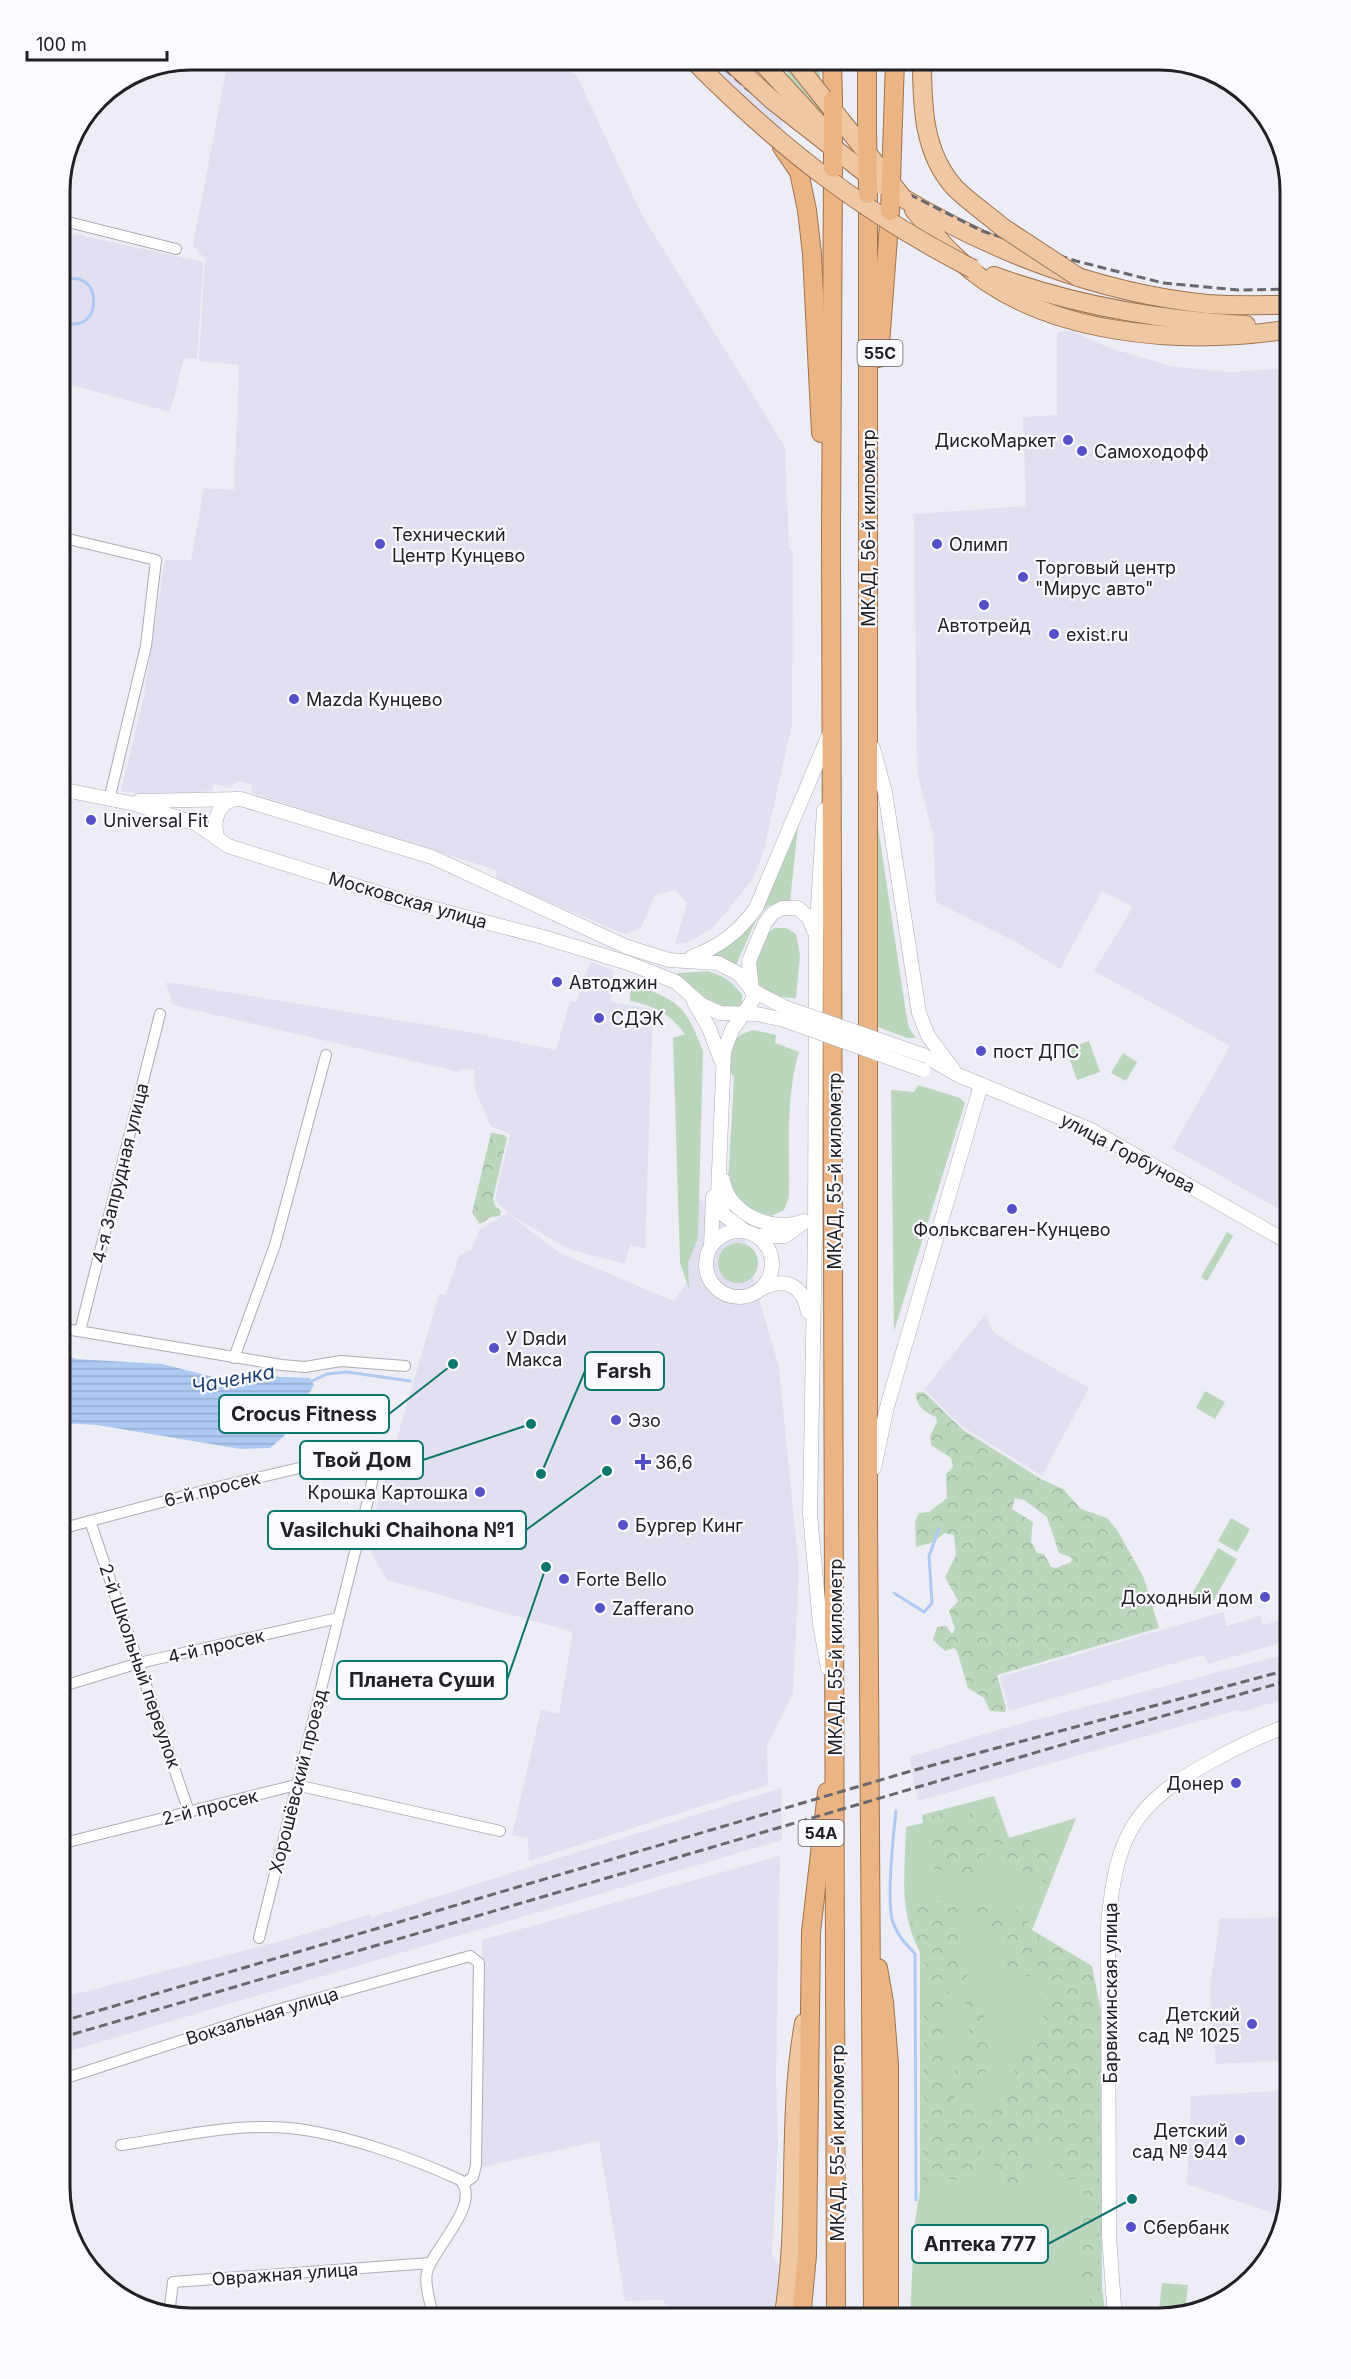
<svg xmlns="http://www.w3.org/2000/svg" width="1351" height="2379" viewBox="0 0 1351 2379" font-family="Inter,sans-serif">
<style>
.built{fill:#e0e0f1}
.green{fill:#bbd6bc}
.forest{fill:url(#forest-crowns);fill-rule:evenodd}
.water{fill:url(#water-rules)}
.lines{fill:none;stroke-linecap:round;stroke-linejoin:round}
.stream{stroke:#aecaf2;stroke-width:3}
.minor-casing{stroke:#acacb5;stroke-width:12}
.tertiary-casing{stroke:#acacb5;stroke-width:15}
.primary-casing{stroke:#a0744f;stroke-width:20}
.trunk-casing{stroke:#a0744f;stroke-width:20}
.minor{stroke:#fff;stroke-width:10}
.tertiary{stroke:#fff;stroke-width:14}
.primary{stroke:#efc7a3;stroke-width:18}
.trunk{stroke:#eab484;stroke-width:18}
.rail{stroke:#68686e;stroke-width:3;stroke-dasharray:9 4.5;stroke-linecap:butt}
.tertiary-bridge-casing{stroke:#acacb5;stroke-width:15;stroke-linecap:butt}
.primary-bridge-casing{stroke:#a0744f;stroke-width:20;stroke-linecap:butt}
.trunk-bridge-casing{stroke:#a0744f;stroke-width:20;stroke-linecap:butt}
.tertiary-bridge{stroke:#fff;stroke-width:14}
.primary-bridge{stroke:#efc7a3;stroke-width:18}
.trunk-bridge{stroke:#eab484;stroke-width:18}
.poi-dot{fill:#5451c8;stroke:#fbfbff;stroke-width:2}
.labels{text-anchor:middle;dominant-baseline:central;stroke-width:4.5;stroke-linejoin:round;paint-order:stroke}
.shield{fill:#fbfbff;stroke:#626266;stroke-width:1.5}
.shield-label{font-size:16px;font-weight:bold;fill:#212125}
.poi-label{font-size:18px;fill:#212125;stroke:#fbfbff;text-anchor:start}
.street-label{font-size:18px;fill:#212125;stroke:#fbfbff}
.water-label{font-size:20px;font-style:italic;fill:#1d4172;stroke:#fbfbff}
.rim{fill:none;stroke:#212125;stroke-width:3}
.leader{fill:none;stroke:#0f766e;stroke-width:2}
.callout-dot{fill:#0f766e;stroke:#fbfbff;stroke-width:2}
.callout{fill:#fbfbff;stroke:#0f766e;stroke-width:2}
.callout-label{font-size:20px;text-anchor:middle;font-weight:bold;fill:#212125}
</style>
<defs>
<pattern id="forest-crowns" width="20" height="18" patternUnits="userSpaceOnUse" patternTransform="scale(1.5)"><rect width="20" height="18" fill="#bbd6bc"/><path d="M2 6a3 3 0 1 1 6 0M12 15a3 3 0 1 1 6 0" fill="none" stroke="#a0b7a1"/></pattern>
<pattern id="water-rules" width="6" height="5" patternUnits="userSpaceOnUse" patternTransform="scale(1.5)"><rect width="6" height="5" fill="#aecaf2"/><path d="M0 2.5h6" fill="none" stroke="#95adcf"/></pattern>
</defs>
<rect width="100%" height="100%" fill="#ededf6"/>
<g class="built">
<polygon points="228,60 553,60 577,76 641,213 785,447 789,549 793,550 792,724 764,850 753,879 713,928 688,943 675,944 687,903 675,890 655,895 641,928 625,934 496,880 496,870 252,793 251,784 237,781 230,788 214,784 212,791 149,795 121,791 144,696 165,560 191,560 204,488 234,490 239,365 199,361 205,259 193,245"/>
<polygon points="698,60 738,60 781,113 783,137"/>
<polygon points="60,231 203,262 197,359 184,358 170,412 60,382"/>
<polygon points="1062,331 1073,331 1107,347 1170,366 1230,372 1291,368 1291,1216 1172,1148 1230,1046 1094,971 1133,907 1102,891 1060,969 1018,943 936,902 933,835 917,772 914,514 1026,506 1023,417 1057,415 1057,333"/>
<polygon points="590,962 613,970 611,1002 653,1009 645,1248 630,1245 625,1264 568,1249 509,1214 495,1199 510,1134 491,1126 476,1092 474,1070 460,1069 460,1072 173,1005 166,982 453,1029 556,1050 570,1001 576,1002"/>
<polygon points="697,1197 709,1206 740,1206 750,1267 779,1367 799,1567 793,1693 767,1746 768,1785 529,1861 528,1838 512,1835 541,1710 559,1714 573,1632 387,1580 366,1544 439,1294 446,1295 459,1256 472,1249 479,1230 506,1214 511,1216 560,1253 674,1301 688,1280 681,1254"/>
<polygon points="986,1314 992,1330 1006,1341 1089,1388 1042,1476 963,1427 924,1389"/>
<polygon points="1223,1612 1227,1626 1260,1616 1263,1625 1291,1617 1291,1640 1208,1664 1203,1655 1009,1711 1000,1677"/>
<polygon points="1291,1653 1291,1697 1242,1712 1238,1710 918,1801 909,1757 1008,1727"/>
<polygon points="781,1788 782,1840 60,2054 60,1998 289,1939 370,1914 372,1917"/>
<polygon points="780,1856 776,2078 778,2142 772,2256 781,2267 772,2319 676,2319 663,2300 625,2301 599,2141 482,2167 482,1940"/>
<polygon points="1291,1917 1291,2060 1216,2064 1210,1988 1220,1919"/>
<polygon points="1291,2090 1291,2188 1282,2216 1187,2184 1191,2096"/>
</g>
<g class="green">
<polygon points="787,60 820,60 821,116 786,100"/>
<polygon points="799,816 790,902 768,906 758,916 735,967 708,957 737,937"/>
<polygon points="877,820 906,1013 909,1028 916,1038 907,1038 878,1027"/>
<polygon points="775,928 786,928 796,934 800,955 796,998 772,997 758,987 753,969 769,932"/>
<path d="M708,971C724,976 732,981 742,995V1006C717,1018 691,990 672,977L679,973Z"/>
<path d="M631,982C677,1002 684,1001 703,1051L698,1238L688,1263L689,1289L680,1263L673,1038L685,1034C670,1014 655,1006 630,1001Z"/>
<path d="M754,1030L776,1035L775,1043L799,1052C785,1098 790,1149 789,1197L784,1210L771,1216C750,1209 736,1206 728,1184L734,1077L728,1069C735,1048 729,1035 754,1030Z"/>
<polygon points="1089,1041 1100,1072 1077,1080 1066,1049"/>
<polygon points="1123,1053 1137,1062 1126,1081 1111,1073"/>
<polygon points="918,1085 960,1098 965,1103 894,1331 891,1090 914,1092"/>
<polygon points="1227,1232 1233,1236 1207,1281 1201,1277"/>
<circle cx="738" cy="1263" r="20"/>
<polygon points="1205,1391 1225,1402 1215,1419 1196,1408"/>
<polygon points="1231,1518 1250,1529 1237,1552 1218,1541"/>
<polygon points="1218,1548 1237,1559 1211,1605 1192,1594"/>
<path d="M994,1796L1009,1838L1076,1818L1032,1930L1092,1966L1101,2011L1102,2287L1106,2319H910L914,2228L920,2191V1952C898,1911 905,1873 906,1827L923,1823L922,1815Z"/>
<polygon points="1162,2283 1188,2285 1185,2313 1158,2319"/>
</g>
<g class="forest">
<polygon points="491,1133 504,1135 507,1138 493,1198 495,1206 501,1211 500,1216 491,1217 480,1224 472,1213"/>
<path d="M924,1392L963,1430L1041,1479L1063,1489L1081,1509L1107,1518L1117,1530L1143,1576L1159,1628L997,1675L1006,1708L1005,1712L990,1711L984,1698L968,1688L957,1651L954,1648L945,1651L933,1640L937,1627L946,1626L952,1634L955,1629L949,1611L958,1601L945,1577L956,1555L954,1535L945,1533L931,1543L916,1547L915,1522L919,1513L929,1512L947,1498L946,1474L953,1467L951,1458L931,1445L930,1436L937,1422L936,1417C925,1412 915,1406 916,1393ZM1015,1498L1024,1500L1047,1517L1059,1553L1072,1558L1071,1562L1056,1568L1051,1567L1044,1554L1037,1553L1031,1541L1033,1522L1012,1509Z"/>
<path d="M983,1802L995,1808L1006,1841L1029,1839L1035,1852L1059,1855L1046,1884L1036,1874L997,1865L995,1842L983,1836L980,1840C990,1860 991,1893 959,1882L952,1869L938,1871L930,1865L925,1851L931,1838L927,1824L931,1816L956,1810L962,1818H967L974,1806Z"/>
<path d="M938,1897L952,1900L963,1911L960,1950L969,1968L965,1982L958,1985L926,1981L923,1968L927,1955L912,1930L909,1909C912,1907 934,1898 938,1897Z"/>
<path d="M979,1897C995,1899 1002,1911 1015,1914L1019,1904H1028L1032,1907L1028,1921L1030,1931L1091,1967L1100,2011L1099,2306H1094L1085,2294L1082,2273L1084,2178L1056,2181C1055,2165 1048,2162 1052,2144L1038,2131L1034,2133V2142L1039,2150L1031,2173L1010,2192L994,2176V2152L989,2143L985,2142L981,2145V2158L973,2162L974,2176L955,2180L938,2177L931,2184L923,2181L924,2012L931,2007V1993L936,1990L950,1992L944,2005L946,2013L945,2087L955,2097L953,2111H957C965,2095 951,2081 955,2063L970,2052L971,2033L965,2025L969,2006L962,2001L961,1996L965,1993L985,2008L983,2022L994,2042L992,2065L982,2076L983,2086L974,2103L988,2116L992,2115L996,2105L1004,2102C1011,2074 1025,2052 1037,2025L1042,2024L1049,1979L1014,1974L1005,1967L1007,1963L1002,1944L1004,1934L1001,1930L978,1920L974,1901Z"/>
</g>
<polygon class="water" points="60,1353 76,1359 162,1364 225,1380 243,1381 258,1376 310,1378 314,1385 284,1436 270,1448 241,1449 97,1425 60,1423"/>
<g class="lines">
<g class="stream">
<path d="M60,320C105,342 105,261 60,282"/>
<polyline points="310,1382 327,1374 347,1372 410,1381"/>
<polyline points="894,1593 924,1612 932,1603 929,1556 939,1529"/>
<path d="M896,1811C893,1836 887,1897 892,1919C896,1934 905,1943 915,1954L916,2200"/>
</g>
<g class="minor-casing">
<g id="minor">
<polyline points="60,220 176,249"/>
<polyline points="60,537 156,560 146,646 109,800"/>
<polyline points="60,1328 282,1365 305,1367 341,1361 405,1366"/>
<polyline points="80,1331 160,1014"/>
<polyline points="234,1358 275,1245 326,1055"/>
<polyline points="90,1521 189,1812"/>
<polyline points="60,1529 222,1486 351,1456 364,1455 373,1458 375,1467 370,1492 259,1938"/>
<polyline points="60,1687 139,1663 338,1618"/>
<polyline points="60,1844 296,1785 500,1831"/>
<polyline points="60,2080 266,2013 470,1956 479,1963 476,2165 473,2177 463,2184"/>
<path d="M121,2145C176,2137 233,2123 289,2128C341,2133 413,2158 460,2180C483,2203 431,2251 427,2272C424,2286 431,2305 434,2319"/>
<polyline points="169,2314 173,2282 430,2263"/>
</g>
</g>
<g class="tertiary-casing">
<g id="tertiary">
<polyline points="873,748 885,792 919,1013 928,1036 953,1069"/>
<polyline points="60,789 135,804 197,824 228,846 401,900 543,937 628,963 676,982 702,1005 720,1013 757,1014 784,1020"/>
<polyline points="139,801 241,799 432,857 627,947 669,960 718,963 739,974 752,990 784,1007"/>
<polyline points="824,810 816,939 815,1232 810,1514 820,1624 828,1668"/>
<path d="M217,837C213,821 217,803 235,799"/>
<path d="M692,957C720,946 738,933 756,908L828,737"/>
<polyline points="694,1002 709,1028 721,1060"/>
<polyline points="923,1055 958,1075 1091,1130 1291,1244"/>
<path d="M723,1180C728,1214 773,1234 804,1221"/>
<circle cx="739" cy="1264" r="33"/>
<polyline points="745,1231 724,1215 718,1195 724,1051 732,1030 753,1000 749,961 765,923 773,913 782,908 798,908 809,918 814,931"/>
<polyline points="757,1236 785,1236 803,1223"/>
<polyline points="711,1246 713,1197"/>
<path d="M763,1288C787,1277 803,1286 808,1312"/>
<polyline points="874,1468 887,1407 981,1085"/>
<path d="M1115,2319L1109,2236L1108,1925C1116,1837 1132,1804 1212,1761C1237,1747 1263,1734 1291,1725"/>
</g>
</g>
<g class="primary-casing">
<g id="primary">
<path d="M922,60C922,105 923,153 955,188C969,202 987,214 1002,227"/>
<path d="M891,191C986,249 1096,293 1208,304C1235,306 1264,305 1291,305"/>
<path d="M914,210C928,226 941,244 957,258C1039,337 1185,346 1291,329"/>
<path d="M994,276C1076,306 1159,320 1246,325"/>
<path d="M783,2319C800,2221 786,2121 804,2023"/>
</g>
</g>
<g class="trunk-casing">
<g id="trunk">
<polyline points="832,60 833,100"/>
<polyline points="867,60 867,125"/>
<polyline points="782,147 799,172 807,210 812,254 821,433"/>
<polyline points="833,170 831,535 836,2319"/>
<polyline points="868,194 868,1515 873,2319"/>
<polyline points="879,358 890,211"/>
<polyline points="878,1968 884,2002 889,2064 889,2319"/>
<polyline points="801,2319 807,2255 811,1932 827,1792"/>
</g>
</g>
<use href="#minor" class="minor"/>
<use href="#tertiary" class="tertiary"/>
<use href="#primary" class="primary"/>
<use href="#trunk" class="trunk"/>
<g class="rail">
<polyline points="715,60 747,89 816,137"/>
<polyline points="885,182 982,231 1076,261 1163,283 1238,290 1291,289"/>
<polyline points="60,2022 911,1771 1291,1669"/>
<polyline points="60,2038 1099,1734 1291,1680"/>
</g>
<g class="tertiary-bridge-casing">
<g id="tertiary-bridge">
<polyline points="784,1007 923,1055"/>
<polyline points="784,1020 923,1070"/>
</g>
</g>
<g class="primary-bridge-casing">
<g id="primary-bridge">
<path d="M693,60C780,148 862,212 973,269"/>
<polyline points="729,60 772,100 881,185"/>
<polyline points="760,60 818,123"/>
<polyline points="793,60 903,198"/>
<polyline points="1002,227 1078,277"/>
</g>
</g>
<g class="trunk-bridge-casing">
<g id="trunk-bridge">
<polyline points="833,100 833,168"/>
<polyline points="867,125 868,194"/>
<polyline points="890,211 895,60"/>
</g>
</g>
<use href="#tertiary-bridge" class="tertiary-bridge"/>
<use href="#primary-bridge" class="primary-bridge"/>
<use href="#trunk-bridge" class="trunk-bridge"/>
</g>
<g class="poi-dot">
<circle cx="1068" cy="440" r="6"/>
<circle cx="1082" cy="451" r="6"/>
<circle cx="380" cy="544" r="6"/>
<circle cx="937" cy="544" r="6"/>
<circle cx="1023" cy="577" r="6"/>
<circle cx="984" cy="605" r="6"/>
<circle cx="1054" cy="634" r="6"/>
<circle cx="294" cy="699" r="6"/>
<circle cx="91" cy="820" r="6"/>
<circle cx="557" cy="982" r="6"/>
<circle cx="599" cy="1018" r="6"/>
<circle cx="981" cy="1051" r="6"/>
<circle cx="1012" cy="1209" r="6"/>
<circle cx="494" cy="1348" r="6"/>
<circle cx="616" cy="1420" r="6"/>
<path d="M640 1453h6v6h6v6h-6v6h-6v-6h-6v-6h6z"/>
<circle cx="480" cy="1492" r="6"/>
<circle cx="623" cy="1525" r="6"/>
<circle cx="564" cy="1579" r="6"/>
<circle cx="1265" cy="1597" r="6"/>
<circle cx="600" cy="1608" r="6"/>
<circle cx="1236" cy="1783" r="6"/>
<circle cx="1252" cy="2024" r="6"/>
<circle cx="1240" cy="2140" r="6"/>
<circle cx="1131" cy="2227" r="6"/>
</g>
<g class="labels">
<g class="shield">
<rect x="857.5" y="340" width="45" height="26" rx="4.5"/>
<rect x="798.5" y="1820" width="45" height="26" rx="4.5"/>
</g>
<g class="shield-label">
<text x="880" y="353">55C</text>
<text x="821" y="1833">54А</text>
</g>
<g class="poi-label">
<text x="1056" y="440" text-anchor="end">ДискоМаркет</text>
<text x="1094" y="451">Самоходофф</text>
<text x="392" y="534">Технический<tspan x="392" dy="21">Центр Кунцево</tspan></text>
<text x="949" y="544">Олимп</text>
<text x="1035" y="567">Торговый центр<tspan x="1035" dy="21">"Мирус авто"</tspan></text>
<text x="984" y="625" text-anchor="middle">Автотрейд</text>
<text x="1066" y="634">exist.ru</text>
<text x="306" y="699">Mazda Кунцево</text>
<text x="103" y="820">Universal Fit</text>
<text x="569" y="982">Автоджин</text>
<text x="611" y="1018">СДЭК</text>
<text x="993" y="1051">пост ДПС</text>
<text x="1012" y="1229" text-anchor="middle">Фольксваген-Кунцево</text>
<text x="506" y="1338">У Dяdи<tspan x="506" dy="21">Макса</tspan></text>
<text x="628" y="1420">Эзо</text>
<text x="655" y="1462">36,6</text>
<text x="468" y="1492" text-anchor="end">Крошка Картошка</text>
<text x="635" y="1525">Бургер Кинг</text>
<text x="576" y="1579">Forte Bello</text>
<text x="1253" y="1597" text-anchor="end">Доходный дом</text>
<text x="612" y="1608">Zafferano</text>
<text x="1224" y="1783" text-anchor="end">Донер</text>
<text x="1240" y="2014" text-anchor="end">Детский<tspan x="1240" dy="21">сад № 1025</tspan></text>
<text x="1228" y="2130" text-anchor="end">Детский<tspan x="1228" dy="21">сад № 944</tspan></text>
<text x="1143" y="2227">Сбербанк</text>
</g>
<g class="street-label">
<text transform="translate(868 528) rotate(-90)">МКАД, 56-й километр</text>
<text transform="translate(408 900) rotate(16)">Московская улица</text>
<text transform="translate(1128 1153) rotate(28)">улица Горбунова</text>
<text transform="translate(834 1171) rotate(-90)">МКАД, 55-й километр</text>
<text transform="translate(120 1173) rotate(-76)">4-я Запрудная улица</text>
<text transform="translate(212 1489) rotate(-14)">6-й просек</text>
<text transform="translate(216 1646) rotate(-13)">4-й просек</text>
<text transform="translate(835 1657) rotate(-90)">МКАД, 55-й километр</text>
<text transform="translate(140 1666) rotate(71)">2-й Школьный переулок</text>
<text transform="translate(298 1781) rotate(-76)">Хорошёвский проезд</text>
<text transform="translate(210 1807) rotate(-14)">2-й просек</text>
<text transform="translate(1110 1993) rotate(-90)">Барвихинская улица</text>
<text transform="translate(262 2016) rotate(-17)">Вокзальная улица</text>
<text transform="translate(837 2143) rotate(-90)">МКАД, 55-й километр</text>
<text transform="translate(285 2274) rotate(-4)">Овражная улица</text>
</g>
<g class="water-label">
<text transform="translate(233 1379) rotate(-11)">Чаченка</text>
</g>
</g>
<path d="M0 0H1351V2379H0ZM191 70H1159A121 121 0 0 1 1280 191V2187A121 121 0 0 1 1159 2308H191A121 121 0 0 1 70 2187V191A121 121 0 0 1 191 70Z" fill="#fbfbff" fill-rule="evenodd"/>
<path class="rim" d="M191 70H1159A121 121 0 0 1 1280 191V2187A121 121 0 0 1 1159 2308H191A121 121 0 0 1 70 2187V191A121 121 0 0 1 191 70Z"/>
<path class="leader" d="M541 1474L585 1371M453 1364L389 1414M531 1424L423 1460M607 1471L526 1530M546 1567L507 1680M1132 2199L1048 2244"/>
<g class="callout-dot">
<circle cx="541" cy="1474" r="6"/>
<circle cx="453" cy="1364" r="6"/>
<circle cx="531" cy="1424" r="6"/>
<circle cx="607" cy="1471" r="6"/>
<circle cx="546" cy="1567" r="6"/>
<circle cx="1132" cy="2199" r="6"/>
</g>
<g class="callout">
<rect x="585" y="1352" width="79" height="38" rx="6"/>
<rect x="219" y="1395" width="170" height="38" rx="6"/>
<rect x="300" y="1441" width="123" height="38" rx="6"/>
<rect x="268" y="1511" width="258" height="38" rx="6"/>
<rect x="337" y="1661" width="170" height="38" rx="6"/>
<rect x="912" y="2225" width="136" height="38" rx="6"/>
</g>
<g class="callout-label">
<text x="624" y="1378">Farsh</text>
<text x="304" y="1421">Crocus Fitness</text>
<text x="362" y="1467">Твой Дом</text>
<text x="397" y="1537">Vasilchuki Chaihona №1</text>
<text x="422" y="1687">Планета Суши</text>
<text x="980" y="2251">Аптека 777</text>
</g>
<path d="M27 51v9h140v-9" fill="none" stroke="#212125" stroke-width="3"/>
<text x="36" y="51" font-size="18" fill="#212125" stroke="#fbfbff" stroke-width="4.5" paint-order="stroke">100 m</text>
</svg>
